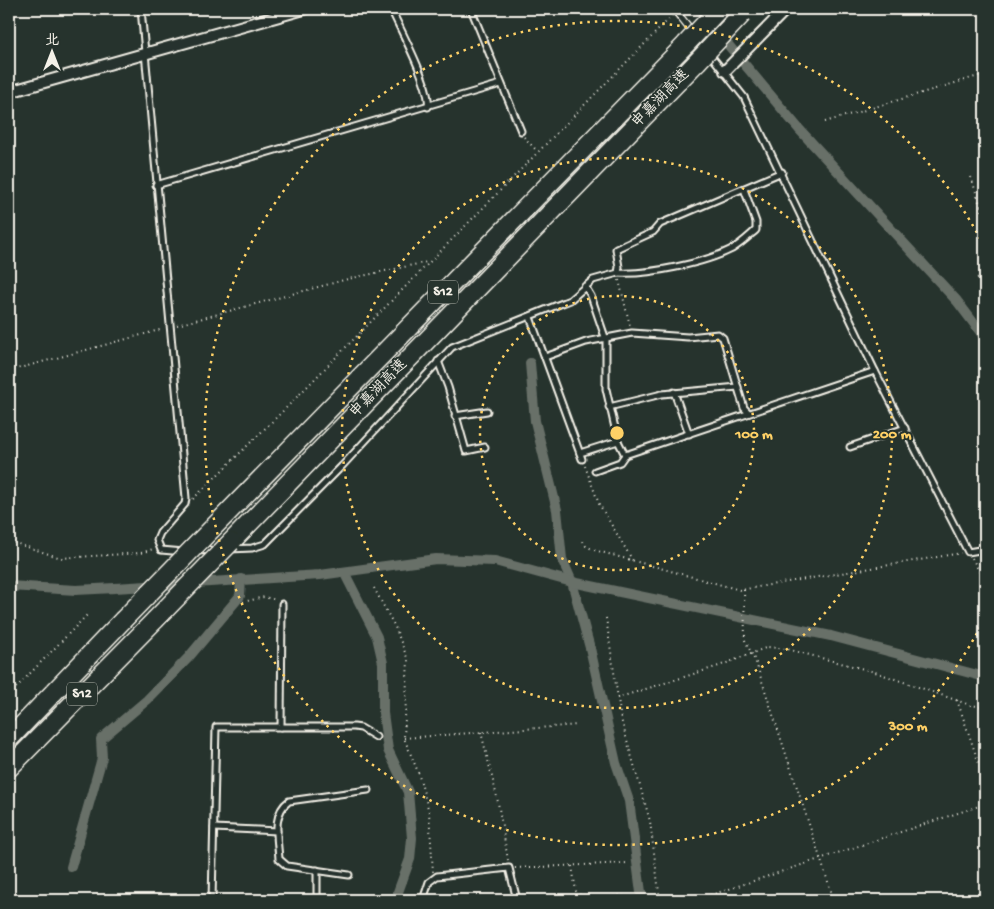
<svg xmlns="http://www.w3.org/2000/svg" width="994" height="909" viewBox="0 0 994 909" font-family="'Gochi Hand','LXGW WenKai TC',sans-serif">
<style>
.lines{fill:none;stroke-linecap:round;stroke-linejoin:round}
.canal{stroke:#676f68;stroke-width:10}
.service-casing{stroke:#f4f1e8;stroke-width:9}
.minor-casing{stroke:#f4f1e8;stroke-width:14}
.motorway-casing{stroke:#f4f1e8;stroke-width:21}
.path{stroke:#f4f1e8;stroke-width:2;stroke-dasharray:1 4;stroke-linecap:butt}
.service{stroke:#26332d;stroke-width:5}
.minor{stroke:#26332d;stroke-width:10}
.motorway{stroke:#26332d;stroke-width:18}
.motorway-bridge-casing{stroke:#f4f1e8;stroke-width:21;stroke-linecap:butt}
.motorway-bridge{stroke:#26332d;stroke-width:18}
.ring{fill:none;stroke:#ffd166;stroke-width:2.5;stroke-dasharray:2.5 5}
.labels{text-anchor:middle;dominant-baseline:central;stroke-width:4;stroke-linejoin:round;paint-order:stroke}
.shield{fill:#26332d;stroke:#b6b8b0;stroke-width:1}
.shield-label{font-size:14px;font-weight:bold;fill:#f4f1e8}
.street-label{font-size:15px;fill:#f4f1e8;stroke:#26332d}
.centre{fill:#ffd166;stroke:#26332d;stroke-width:2.5}
.ring-label{font-size:15px;text-anchor:middle;font-weight:bold;fill:#ffd166;stroke:#26332d;stroke-width:4;stroke-linejoin:round;paint-order:stroke}
</style>
<rect width="100%" height="100%" fill="#26332d"/>
<filter id="ink" filterUnits="userSpaceOnUse"><feTurbulence type="fractalNoise" baseFrequency=".02" numOctaves="2"/><feDisplacementMap in="SourceGraphic" scale="10" xChannelSelector="R" yChannelSelector="G"/><feConvolveMatrix kernelMatrix="1 2 1 2 8 2 1 2 1" color-interpolation-filters="sRGB"/></filter>
<g filter="url(#ink)">
<g class="lines">
<g class="canal">
<polyline points="698,9 799,129 957,301 985,338"/>
<polyline points="530,363 535,421 557,510 562,559 572,582 590,648 616,763 629,801 642,900"/>
<polyline points="344,572 377,637 383,663 383,713 388,750 408,792 412,838 410,859 398,892"/>
<polyline points="9,586 76,590 115,588 320,575 436,559 495,561 572,582 831,636 985,677"/>
<polyline points="71,867 102,758 101,739 147,700 188,658 240,596 241,579"/>
</g>
<g class="service-casing">
<g id="service">
<polyline points="141,9 186,498 185,504 160,533 157,540 161,550 184,552"/>
<path d="M391,9C400,29 432,88 428,107"/>
<polyline points="471,9 521,131"/>
<polyline points="674,9 744,97 875,371 968,552 985,549"/>
<polyline points="156,185 501,84"/>
<path d="M618,273C648,275 705,263 732,249C741,244 748,237 756,230V222L744,189"/>
<polyline points="585,286 591,296 606,340 606,389 618,441 625,455"/>
<polyline points="530,317 582,459"/>
<polyline points="545,357 586,342 632,333 688,337 718,334 723,338 744,408 749,413"/>
<polyline points="438,361 448,387 466,451 485,447"/>
<polyline points="674,392 689,434"/>
<polyline points="609,407 662,394 738,387"/>
<polyline points="455,416 487,411"/>
<polyline points="850,447 905,428"/>
<polyline points="580,453 618,441"/>
<polyline points="595,471 620,462 625,455 875,371"/>
<polyline points="230,549 252,548 265,544 342,466 452,347 570,300 593,280 618,273 619,267 616,249 653,232 660,224 782,172"/>
<polyline points="197,551 216,550"/>
<polyline points="281,727 282,604"/>
<polyline points="214,828 277,831"/>
<polyline points="317,870 317,900"/>
<path d="M349,875L287,866L279,859C278,840 271,814 289,801L368,790"/>
<polyline points="212,900 216,727 354,727 361,728 376,737"/>
<polyline points="423,900 429,882 437,876 509,868 517,900"/>
</g>
</g>
<g class="minor-casing">
<g id="minor">
<polyline points="725,71 786,9"/>
<polyline points="9,92 304,9"/>
</g>
</g>
<g class="motorway-casing">
<g id="motorway">
<polyline points="200,541 686,44"/>
<polyline points="231,542 697,62"/>
<polyline points="9,739 123,620"/>
<polyline points="9,768 155,620"/>
</g>
</g>
<g class="path">
<polyline points="825,122 985,74"/>
<polyline points="524,137 537,151"/>
<polyline points="971,177 985,220"/>
<polyline points="977,278 985,276"/>
<polyline points="619,280 630,326"/>
<polyline points="177,325 348,279 427,262"/>
<polyline points="9,371 163,329"/>
<polyline points="585,466 599,504 633,561"/>
<polyline points="193,499 289,405 672,16"/>
<polyline points="9,541 61,558 141,553 153,549"/>
<polyline points="583,541 586,546 594,550 740,590 961,553"/>
<polyline points="972,558 985,582"/>
<polyline points="374,588 395,627 408,660 404,738 418,772 429,812 433,872"/>
<polyline points="744,590 745,640 756,663 834,900"/>
<polyline points="243,602 264,597 277,600"/>
<polyline points="606,618 621,719 650,821 660,900"/>
<polyline points="9,695 87,615"/>
<polyline points="617,698 719,666 768,647 787,649 875,672 970,705 985,707"/>
<polyline points="957,700 985,781"/>
<polyline points="481,732 497,797 508,860"/>
<polyline points="404,738 578,725"/>
<polyline points="572,866 576,891 585,900"/>
<polyline points="515,868 628,863"/>
<polyline points="574,900 581,899"/>
<polyline points="594,900 623,895 624,900"/>
<polyline points="696,900 985,804"/>
</g>
<use href="#service" class="service"/>
<use href="#minor" class="minor"/>
<use href="#motorway" class="motorway"/>
<g class="motorway-bridge-casing">
<g id="motorway-bridge">
<polyline points="686,44 719,9"/>
<polyline points="697,62 743,13"/>
<polyline points="123,620 200,541"/>
<polyline points="155,620 231,542"/>
</g>
</g>
<use href="#motorway-bridge" class="motorway-bridge"/>
</g>
</g>
<g class="ring">
<circle cx="617" cy="433" r="137"/>
<circle cx="617" cy="433" r="275"/>
<path d="M984 620A412 412 0 1 1 984 246"/>
</g>
<g class="labels">
<g class="shield">
<rect x="428" y="280.5" width="30" height="23" rx="4"/>
<rect x="67" y="682.5" width="30" height="23" rx="4"/>
</g>
<g class="shield-label">
<text x="443" y="292">S12</text>
<text x="82" y="694">S12</text>
</g>
<g class="street-label">
<text transform="translate(661 99) rotate(-46)">申嘉湖高速</text>
<text transform="translate(379 389) rotate(-46)">申嘉湖高速</text>
</g>
</g>
<circle cx="617" cy="433" r="8" class="centre"/>
<g class="ring-label">
<text x="754" y="438">100 m</text>
<text x="892" y="438">200 m</text>
<text x="908" y="730">300 m</text>
</g>
<rect width="994" height="909" fill="none" stroke="#26332d" stroke-width="30"/>
<rect x="15" y="15" width="964" height="879" fill="none" stroke="#f4f1e8" stroke-width="2" filter="url(#ink)"/>
<g transform="translate(52 52)" stroke="#26332d" stroke-width="4" paint-order="stroke">
<path d="M0-4L9 19L0 12L-9 19Z" fill="#f4f1e8"/>
<text y="-8" font-size="14" font-weight="bold" text-anchor="middle" fill="#f4f1e8">北</text>
</g>
</svg>
